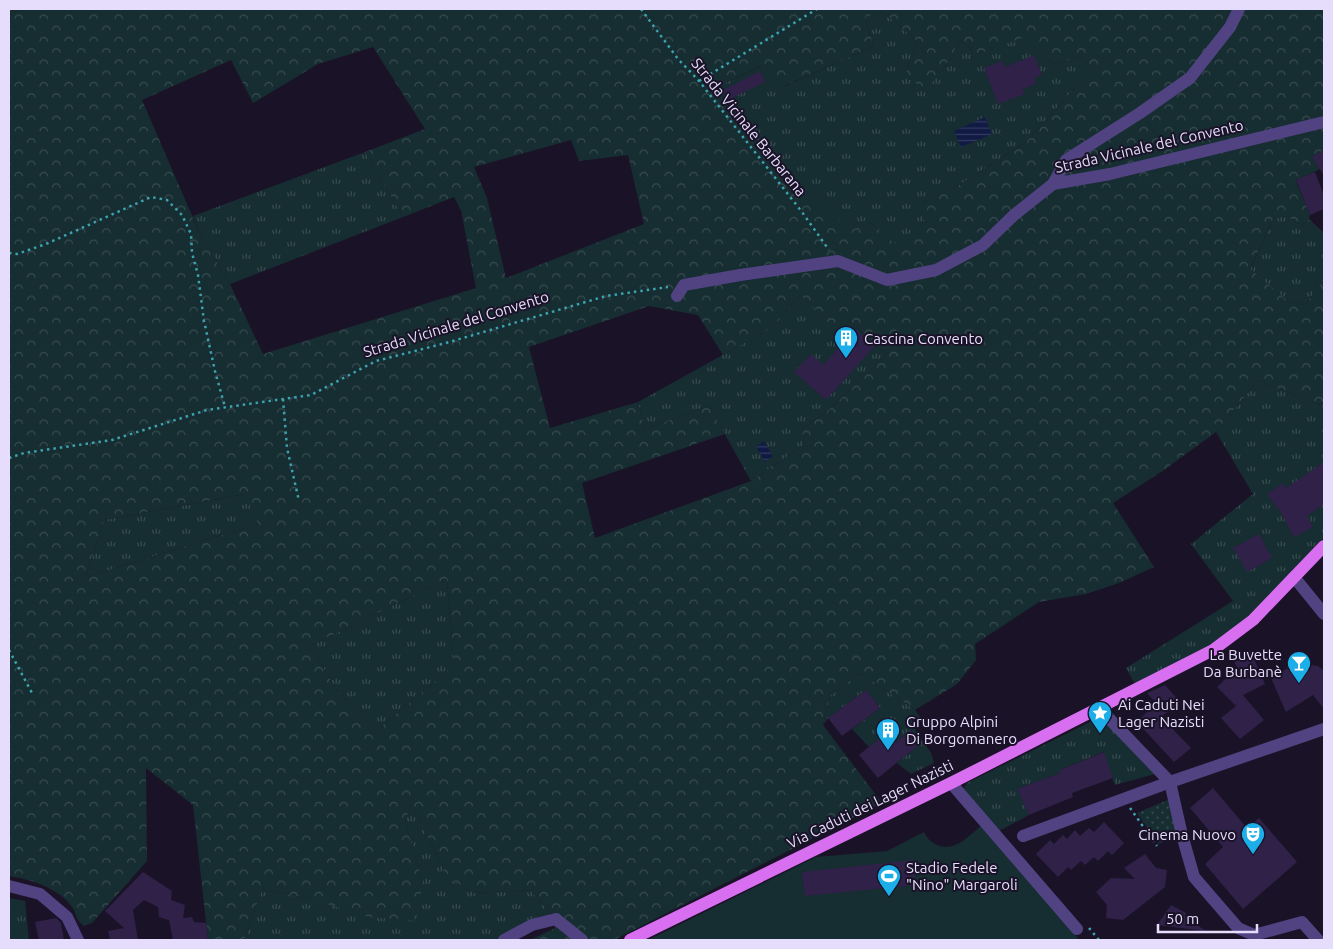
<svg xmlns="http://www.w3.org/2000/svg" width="1333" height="949" viewBox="0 0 1333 949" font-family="Ubuntu,sans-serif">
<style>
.grass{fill:url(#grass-tufts)}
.forest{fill:url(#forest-crowns);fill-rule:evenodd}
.park{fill:url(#park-dots)}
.garden{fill:#162d31}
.water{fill:url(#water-rules)}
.building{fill:#2f2147}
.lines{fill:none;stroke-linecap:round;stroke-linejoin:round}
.path{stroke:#3da2b0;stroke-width:2.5;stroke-dasharray:2.5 4;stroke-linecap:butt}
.minor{stroke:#514382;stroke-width:12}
.major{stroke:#d86ff1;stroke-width:12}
.labels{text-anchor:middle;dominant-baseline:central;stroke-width:4;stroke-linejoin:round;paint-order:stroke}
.street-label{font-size:15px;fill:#e6ddfc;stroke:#1a1328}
.poi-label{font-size:15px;fill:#e6ddfc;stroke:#1a1328;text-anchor:start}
</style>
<defs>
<pattern id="grass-tufts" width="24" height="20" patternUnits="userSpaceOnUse" patternTransform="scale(1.25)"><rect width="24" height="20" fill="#162d31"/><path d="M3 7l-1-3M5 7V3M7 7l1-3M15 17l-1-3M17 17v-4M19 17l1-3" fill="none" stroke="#384b50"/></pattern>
<pattern id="forest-crowns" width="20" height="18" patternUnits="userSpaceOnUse" patternTransform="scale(1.25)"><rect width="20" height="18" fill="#162d31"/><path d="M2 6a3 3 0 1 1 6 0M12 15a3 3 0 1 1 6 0" fill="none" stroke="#384b50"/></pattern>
<pattern id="park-dots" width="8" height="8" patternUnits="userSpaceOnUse" patternTransform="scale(1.25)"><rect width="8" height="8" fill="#162d31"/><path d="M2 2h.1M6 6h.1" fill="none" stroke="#384b50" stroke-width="1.8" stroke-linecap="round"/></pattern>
<pattern id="water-rules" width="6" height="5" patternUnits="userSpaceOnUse" patternTransform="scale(1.25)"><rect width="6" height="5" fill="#101a43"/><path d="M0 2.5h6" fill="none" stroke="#333b5f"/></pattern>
</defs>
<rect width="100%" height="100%" fill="#1a1328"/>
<g class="grass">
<polygon points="883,12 917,41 906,71 942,72 960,40 978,54 1022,37 1046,54 1052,64 1081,57 1092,69 1027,141 961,184 917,205 925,221 899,248 871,223 851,231 805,191 767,143 733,112 716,87 762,66 783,87 874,46 864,16"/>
<polygon points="365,152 403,217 230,284 200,234 193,216"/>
<polygon points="1286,216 1303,226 1309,219 1324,233 1324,279 1305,305 1288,301 1250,270 1273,219"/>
<polygon points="800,295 835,328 847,318 875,346 888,354 830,409 802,429 804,445 751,481 709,406 645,429 638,402 773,327"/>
<polygon points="1257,381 1324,406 1324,537 1248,618 1207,647 1135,684 1126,668 1233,601 1191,544 1253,494 1216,432"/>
<polygon points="246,494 258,524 86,577 104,520"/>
<polygon points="447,579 454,665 376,731 336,689 310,646"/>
<polygon points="860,673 915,710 922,720 914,728 931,753 934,763 911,774 897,763 920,744 911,730 890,747 881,737 869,747 852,729 880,708 866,690 828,718 823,725 830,696"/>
<polygon points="1100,717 1159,773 1115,785 1103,752 1060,770 1060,773 1018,789 1029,815 999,831 965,793 964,788 967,783"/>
<polygon points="411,804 448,878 474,893 530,890 551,914 527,923 495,940 238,940 245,938 262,890 311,899 423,882 405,822"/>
<polygon points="9,898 25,901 29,940 9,940"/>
</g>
<path class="forest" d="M9,9H1324V150L1313,157L1320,169L1296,181L1310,215L1309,219L1303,226L1286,216L1273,219L1250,269L1288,301L1305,305L1324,279V406L1257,381L1216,432L1164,470L1113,503L1154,567L1119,583L1086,594L1039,602L975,644L976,660L957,684L915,710L860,673L830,696L823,725L882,803L614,940H530L555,928L551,914L530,890L474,893L448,878L411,804L405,822L423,882L416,921L369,917L311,899L262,890L245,938L238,940H208L193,805L146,768L147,861L92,923L84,926C73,917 78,915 72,907C59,888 30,879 9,876ZM883,12L917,41L906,71L923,92L942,72L960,40L978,54L1022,38L1046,54L1052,64L1081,57L1092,69L1027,141L961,184L916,205L925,221L899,247L871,223L851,230L805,191L767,143L733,112L716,87L761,66L782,87L874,46L864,17ZM373,47L425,129L365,152L403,217L454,197L461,210L476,288L263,354L230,284L200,234L142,100L231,60L253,103L318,64ZM571,140L579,161L628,155L644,224L506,278L487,198L474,167ZM800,295L835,329L848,319L875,346L888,354L830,409L802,429L804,445L751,481L595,538L582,483L725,434L709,406L645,429L638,402L550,428L529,347L649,306L698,315L723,355L773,327ZM245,494L258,524L86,577L104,520ZM447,579L454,665L376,731L336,689L310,646Z"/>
<polygon class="park" points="1170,799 1178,833 1159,844 1137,813"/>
<path class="garden" d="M981,826L1078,938L1075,940H648L816,857L887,851L924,832C927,838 930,841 935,844C954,854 968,836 981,826Z"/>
<g class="water">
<polygon points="985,117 992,134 961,147 954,131"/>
<polygon points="764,441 773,456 765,462 756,447"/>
</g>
<g class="building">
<polygon points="1034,55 1042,75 1034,78 1036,84 1023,89 1025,94 998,104 984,68 1002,61 1005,67"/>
<polygon points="760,71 765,82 728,100 723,90"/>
<polygon points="1324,150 1324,176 1312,157"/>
<polygon points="1315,172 1324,195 1324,209 1310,215 1296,180"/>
<polygon points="856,329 875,346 826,400 794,372 811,354 823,365"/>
<polygon points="1324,462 1324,504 1307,516 1313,527 1294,537 1279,509 1278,510 1267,494 1283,483 1286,488"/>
<polygon points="1259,534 1272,558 1247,572 1233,548"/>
<polygon points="1250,650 1265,684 1243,695 1264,720 1240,739 1221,718 1236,706 1217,687 1237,668 1233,658"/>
<polygon points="1304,664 1318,666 1324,671 1324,709 1313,695 1286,712 1271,678 1288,668"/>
<polygon points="1165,685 1180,702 1161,717 1191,748 1174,762 1137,722 1156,703 1147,693"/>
<polygon points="866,690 880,708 842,736 828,718"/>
<polygon points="911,730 920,744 878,778 859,755 881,737 890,747"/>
<polygon points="1104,752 1113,778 1072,793 1073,797 1029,815 1017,789 1060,773 1060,770"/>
<polygon points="1213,788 1247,828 1259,818 1297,862 1243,909 1205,864 1223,847 1190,808"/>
<polygon points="1104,822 1124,843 1112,855 1108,851 1098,861 1094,857 1085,865 1081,861 1071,870 1068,867 1058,877 1036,854 1050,840 1054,844 1063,835 1067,839 1075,830 1080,836 1089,828 1094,832"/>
<polygon points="1145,854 1156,868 1167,870 1165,887 1123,920 1106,918 1107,905 1096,892 1111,878 1135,879 1124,868"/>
<polygon points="913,860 916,885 805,896 802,872"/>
<polygon points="143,872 172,891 171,900 185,905 183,918 192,917 194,922 206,923 208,940 173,940 169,920 159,917 158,907 144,900 133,910 138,940 110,940 108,931 124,928 105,911"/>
<polygon points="1171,905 1186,913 1185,917 1206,931 1157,925"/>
<polygon points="56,918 61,923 64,940 39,940 35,922"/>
</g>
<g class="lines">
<g class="path">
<polyline points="641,9 678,59 699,81 802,212 829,250"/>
<polyline points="699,81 817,9"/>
<polyline points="9,253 17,254 46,244 151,197 167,200 182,215 191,234 192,253 198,275 204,321 215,371 225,407"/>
<polyline points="283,399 287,448 299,501"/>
<polyline points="9,458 24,453 112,440 207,410 311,395 376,361 446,343 606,296 668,287"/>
<polyline points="9,650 32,693"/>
<polyline points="1130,808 1157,846"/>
<polyline points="1089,928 1099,940"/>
</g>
<g class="minor">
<polyline points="1053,184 1066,160 1140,113 1190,78 1230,27 1239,9"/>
<polyline points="677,296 684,285 740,275 838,261 887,280 936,270 983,245 1014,215 1053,184 1110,174 1324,122"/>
<polyline points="1294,577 1324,614"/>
<polyline points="1099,708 1170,782 1182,835 1194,877 1238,928 1254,935 1302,922 1318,940"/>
<polyline points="951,783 1077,929"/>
<polyline points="1023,836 1170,782 1324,729"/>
<polyline points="9,886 40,894 67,917 78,940"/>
<polyline points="504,940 532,925 556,919 582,940"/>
</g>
<polyline class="major" points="630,940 951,783 1213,650 1253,620 1324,546"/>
</g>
<defs>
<g id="building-pin" transform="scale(1.25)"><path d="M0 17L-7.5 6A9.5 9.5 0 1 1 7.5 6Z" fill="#1caee8" stroke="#1a1328"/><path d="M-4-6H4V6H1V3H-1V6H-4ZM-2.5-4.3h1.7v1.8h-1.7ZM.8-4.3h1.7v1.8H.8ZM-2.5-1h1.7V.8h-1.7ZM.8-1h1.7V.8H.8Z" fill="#fff"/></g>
<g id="bar-pin" transform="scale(1.25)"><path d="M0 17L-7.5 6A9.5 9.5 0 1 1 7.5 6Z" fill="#1caee8" stroke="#1a1328"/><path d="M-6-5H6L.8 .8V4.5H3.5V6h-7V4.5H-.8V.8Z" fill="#fff"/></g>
<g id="sight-pin" transform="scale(1.25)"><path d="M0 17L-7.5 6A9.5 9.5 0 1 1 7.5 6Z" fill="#1caee8" stroke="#1a1328"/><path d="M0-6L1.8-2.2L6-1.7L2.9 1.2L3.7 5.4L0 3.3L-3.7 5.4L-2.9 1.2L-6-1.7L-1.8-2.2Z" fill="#fff"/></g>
<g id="theatre-pin" transform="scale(1.25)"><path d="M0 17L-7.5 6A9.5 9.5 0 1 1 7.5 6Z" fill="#1caee8" stroke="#1a1328"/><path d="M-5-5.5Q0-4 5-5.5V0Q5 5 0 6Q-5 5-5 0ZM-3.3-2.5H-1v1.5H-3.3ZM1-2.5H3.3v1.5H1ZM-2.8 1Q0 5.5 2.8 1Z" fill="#fff"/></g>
<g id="stadium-pin" transform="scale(1.25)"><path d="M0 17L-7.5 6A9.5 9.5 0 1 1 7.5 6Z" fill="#1caee8" stroke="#1a1328"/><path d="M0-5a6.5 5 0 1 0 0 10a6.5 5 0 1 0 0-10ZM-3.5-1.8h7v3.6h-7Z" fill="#fff"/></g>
</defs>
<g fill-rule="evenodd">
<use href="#building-pin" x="846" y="338"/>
<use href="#bar-pin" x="1299" y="663"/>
<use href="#sight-pin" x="1100" y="713"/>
<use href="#building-pin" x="888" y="730"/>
<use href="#theatre-pin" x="1253" y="834"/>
<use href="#stadium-pin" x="889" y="876"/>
</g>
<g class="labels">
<g class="street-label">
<text transform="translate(749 127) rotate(51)">Strada Vicinale Barbarana</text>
<text transform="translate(1149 146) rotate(-13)">Strada Vicinale del Convento</text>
<text transform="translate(456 324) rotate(-17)">Strada Vicinale del Convento</text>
<text transform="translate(870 804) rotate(-26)">Via Caduti dei Lager Nazisti</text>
</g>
<g class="poi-label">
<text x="864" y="338">Cascina Convento</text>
<text x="1282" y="654" text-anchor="end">La Buvette<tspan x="1282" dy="17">Da Burbanè</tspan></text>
<text x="1118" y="704">Ai Caduti Nei<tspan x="1118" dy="17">Lager Nazisti</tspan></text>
<text x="906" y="721">Gruppo Alpini<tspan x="906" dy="17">Di Borgomanero</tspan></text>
<text x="1236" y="834" text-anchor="end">Cinema Nuovo</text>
<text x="906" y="867">Stadio Fedele<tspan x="906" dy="17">"Nino" Margaroli</tspan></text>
</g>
</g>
<rect width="1333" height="949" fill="none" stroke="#e6ddfc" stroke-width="20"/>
<path d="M1158 924v8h99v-8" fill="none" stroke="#e6ddfc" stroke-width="2.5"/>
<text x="1166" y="924" font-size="15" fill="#e6ddfc" stroke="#1a1328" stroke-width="4" paint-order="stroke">50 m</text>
</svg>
